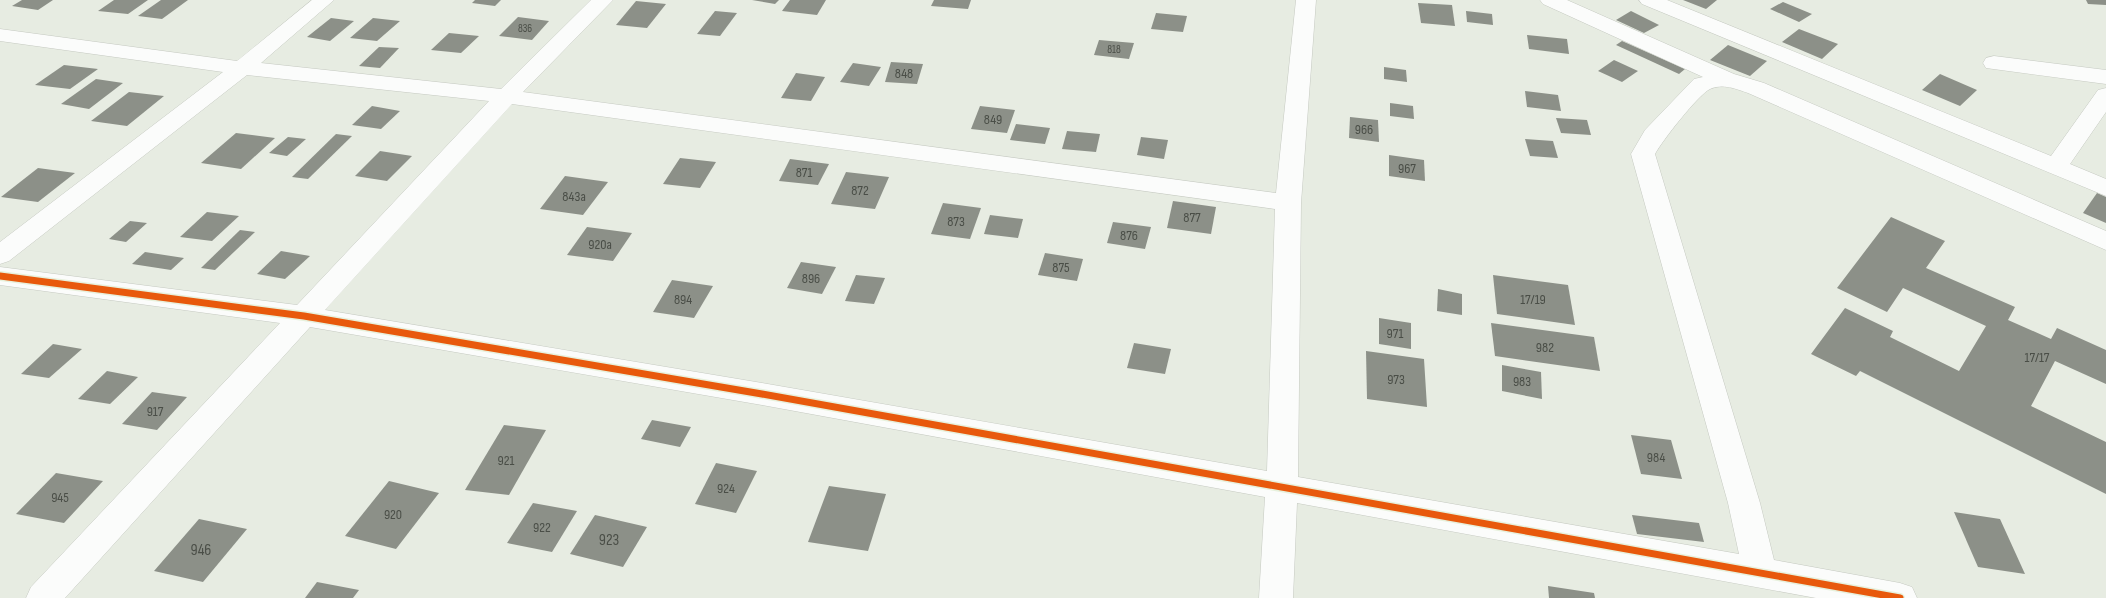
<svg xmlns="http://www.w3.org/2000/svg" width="2106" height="598" viewBox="0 0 2106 598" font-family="'Sofia Sans Condensed',sans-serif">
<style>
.building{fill:#8c9088}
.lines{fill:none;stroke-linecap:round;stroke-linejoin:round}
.minor-casing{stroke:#c5c9c1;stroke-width:1}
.minor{fill:#fbfcfb;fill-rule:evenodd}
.cycleway-casing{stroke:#e7f1dd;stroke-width:10}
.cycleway{stroke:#e8590c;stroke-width:7}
.labels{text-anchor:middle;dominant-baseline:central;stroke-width:5;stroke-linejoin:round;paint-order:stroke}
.far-number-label{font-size:11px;fill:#4a4e47}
.number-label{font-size:14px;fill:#4a4e47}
.near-number-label{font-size:16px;fill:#4a4e47}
</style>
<rect width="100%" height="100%" fill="#e7ece2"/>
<g class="building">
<polygon points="22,0 53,0 38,10 12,6"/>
<polygon points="114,0 148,0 128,14 98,11"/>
<polygon points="161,0 188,0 162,19 138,16"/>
<polygon points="475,0 501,0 495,6 472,3"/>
<polygon points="752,0 779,0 775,4"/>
<polygon points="790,0 826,0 817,15 782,11"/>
<polygon points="934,0 971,0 968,9 931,6"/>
<polygon points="1683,0 1717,0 1706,9"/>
<polygon points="2086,0 2106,0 2106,5 2088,4"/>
<polygon points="636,1 666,4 647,28 616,25"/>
<polygon points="1783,2 1812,14 1799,22 1770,9"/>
<polygon points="1418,3 1452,5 1455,26 1421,23"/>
<polygon points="715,11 737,13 720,36 697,34"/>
<polygon points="1466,11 1492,14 1493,25 1467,22"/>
<polygon points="1631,11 1659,25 1644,33 1616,20"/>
<polygon points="1156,13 1187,16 1183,32 1151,29"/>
<polygon points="518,17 549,21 532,40 499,36"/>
<polygon points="331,18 354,21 330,41 307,37"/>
<polygon points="373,18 400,21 377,41 350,38"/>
<polygon points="1799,29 1838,44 1822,59 1782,42"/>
<polygon points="449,33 479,36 461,53 431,50"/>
<polygon points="1527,35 1567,39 1569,54 1529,49"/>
<polygon points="1099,40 1134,43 1129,59 1094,55"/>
<polygon points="1622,41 1685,69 1679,74 1616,45"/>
<polygon points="1728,45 1767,61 1750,76 1710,60"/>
<polygon points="379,47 399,48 380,68 359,66"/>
<polygon points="1614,60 1638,71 1622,82 1598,71"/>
<polygon points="891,62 923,64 917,84 885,82"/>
<polygon points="853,63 881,67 869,86 840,82"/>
<polygon points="64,65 98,69 70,89 35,85"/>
<polygon points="1384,67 1406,70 1407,82 1384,79"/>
<polygon points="796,73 825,77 811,101 781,98"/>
<polygon points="1940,74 1977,90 1960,106 1922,90"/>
<polygon points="96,79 123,83 89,109 61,104"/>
<polygon points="1525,91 1558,95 1561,111 1527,107"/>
<polygon points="129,92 164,96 127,126 91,121"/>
<polygon points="1390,103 1413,106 1414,119 1390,116"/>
<polygon points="372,106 400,111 381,129 352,125"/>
<polygon points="980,106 1015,110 1007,133 971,129"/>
<polygon points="1350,117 1378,120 1379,142 1349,138"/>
<polygon points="1556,118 1587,120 1591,135 1561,133"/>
<polygon points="1016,124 1050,128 1045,144 1010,140"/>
<polygon points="1067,131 1100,134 1096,152 1062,149"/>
<polygon points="236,133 275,138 241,169 201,163"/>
<polygon points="336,134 352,136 308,179 292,177"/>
<polygon points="288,137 306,139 287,156 269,153"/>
<polygon points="1141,137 1168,140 1164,159 1137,155"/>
<polygon points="1525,139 1553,141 1558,158 1530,156"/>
<polygon points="380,151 412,156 387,181 355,176"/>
<polygon points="1389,155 1424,160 1425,181 1389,176"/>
<polygon points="680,158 716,162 700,188 663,184"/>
<polygon points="790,159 829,164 818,185 779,181"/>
<polygon points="38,168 75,173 38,202 1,197"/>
<polygon points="846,172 889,177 875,209 831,204"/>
<polygon points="565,176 608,182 583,215 540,209"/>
<polygon points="2097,193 2106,197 2106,223 2083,213"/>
<polygon points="1173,201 1216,207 1211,234 1167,228"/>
<polygon points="943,203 981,208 970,239 931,234"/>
<polygon points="207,212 239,216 212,241 180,237"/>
<polygon points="990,215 1023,219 1018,238 984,234"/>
<polygon points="1891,217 1945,241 1926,268 2015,307 2008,320 2051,339 2057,328 2106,350 2106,384 2055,361 2031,406 2106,442 2106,494 1860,371 1856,376 1811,354 1845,308 1893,331 1890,337 1959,371 1986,326 1903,288 1887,312 1837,288"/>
<polygon points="130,221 147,223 126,242 109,239"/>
<polygon points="1113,222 1151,227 1145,249 1107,243"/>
<polygon points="587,227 632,233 613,261 567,255"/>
<polygon points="240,230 255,232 215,270 201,268"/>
<polygon points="281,251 310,256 285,279 257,274"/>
<polygon points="145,252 184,258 171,270 132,264"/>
<polygon points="1045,253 1083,259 1077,281 1038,275"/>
<polygon points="801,262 836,267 822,294 787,288"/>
<polygon points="856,275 885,278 874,304 845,301"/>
<polygon points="1493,275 1568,285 1575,325 1497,314"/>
<polygon points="672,280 713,286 694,318 653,312"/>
<polygon points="1438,289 1462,294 1462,315 1437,311"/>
<polygon points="1379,318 1411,323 1411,349 1379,344"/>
<polygon points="1491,323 1594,337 1600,371 1495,356"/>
<polygon points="1134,343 1171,349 1165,374 1127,368"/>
<polygon points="53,344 82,349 49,378 21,374"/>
<polygon points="1366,351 1424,359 1427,407 1367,399"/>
<polygon points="1502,365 1541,372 1542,399 1502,391"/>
<polygon points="107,371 138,377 110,404 78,399"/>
<polygon points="152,392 187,397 157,430 122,424"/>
<polygon points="652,420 691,427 680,447 641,439"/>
<polygon points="504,425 546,430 509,495 465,490"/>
<polygon points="1631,435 1671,440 1682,479 1641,474"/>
<polygon points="716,463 757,471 736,513 695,504"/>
<polygon points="56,473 103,481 64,523 16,514"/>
<polygon points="389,481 439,493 396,549 345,536"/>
<polygon points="829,486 886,494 868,551 808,542"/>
<polygon points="533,503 577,511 552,552 507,543"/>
<polygon points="1954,512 2000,519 2025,574 1978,567"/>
<polygon points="595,515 647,527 623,567 570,554"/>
<polygon points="1632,515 1699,523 1704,542 1637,534"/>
<polygon points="199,519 247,529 203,582 154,571"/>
<polygon points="317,582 359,590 353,598 305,598"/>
<polygon points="1548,586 1594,593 1595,598 1549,598"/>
</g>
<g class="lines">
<g class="minor-casing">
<g id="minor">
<path d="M312,0H334L261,63L501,89L591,0H613L523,92L1276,193L1296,0H1316L1301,203L1298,477L1739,554L1728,503L1631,154L1645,130L1694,79L1703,77L1543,4L1540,0H1567L1734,74L1764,83L2106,231V250L1748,93C1736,89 1723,83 1710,89C1698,95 1662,141 1655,154L1760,503L1774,560L1900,583L1912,587L1917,598H1816L1297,503L1293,598H1259L1265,497L762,405L310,327L65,598H26L31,587L280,323L0,285V267L297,305L489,101L247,75L9,261L0,264V242L223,72L0,41V29L237,61ZM512,104L1275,209L1267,471L762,383L325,310Z"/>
<polygon points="1639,0 1667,0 2051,156 2098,90 2106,88 2106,112 2070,164 2106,179 2106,196 1642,4"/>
<polygon points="1994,56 2106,70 2106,84 1986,68 1983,63 1986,58"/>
</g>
</g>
<use href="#minor" class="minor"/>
<g class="cycleway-casing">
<polyline id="cycleway" points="0,276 304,316 762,394 1900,598"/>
</g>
<use href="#cycleway" class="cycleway"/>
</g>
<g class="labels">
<g class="far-number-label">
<text x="525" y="28">836</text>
<text x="1114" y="49">818</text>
</g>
<g class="number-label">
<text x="904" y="73">848</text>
<text x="993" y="119">849</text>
<text x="1364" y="129">966</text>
<text x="1407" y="168">967</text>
<text x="804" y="172">871</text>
<text x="860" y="190">872</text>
<text x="574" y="196">843а</text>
<text x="1192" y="217">877</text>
<text x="956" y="221">873</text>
<text x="1129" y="235">876</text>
<text x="600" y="244">920а</text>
<text x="1061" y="267">875</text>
<text x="811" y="278">896</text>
<text x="683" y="299">894</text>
<text x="1533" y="299">17/19</text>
<text x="1395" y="333">971</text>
<text x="1545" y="347">982</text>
<text x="2037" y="357">17/17</text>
<text x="1396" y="379">973</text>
<text x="1522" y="381">983</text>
<text x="155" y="411">917</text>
<text x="1656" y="457">984</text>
<text x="506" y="460">921</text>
<text x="726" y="488">924</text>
<text x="60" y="497">945</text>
<text x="393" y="514">920</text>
<text x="542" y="527">922</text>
</g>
<g class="near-number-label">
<text x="609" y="540">923</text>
<text x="201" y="550">946</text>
</g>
</g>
</svg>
